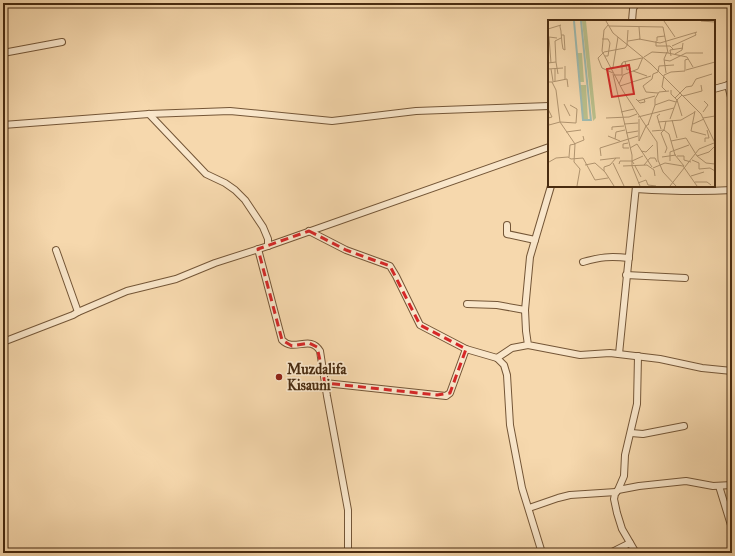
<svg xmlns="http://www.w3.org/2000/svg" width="735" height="556" viewBox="0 0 735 556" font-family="'IM FELL Great Primer',serif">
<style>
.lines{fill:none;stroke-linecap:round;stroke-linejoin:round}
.street-casing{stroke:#745637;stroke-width:8}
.street{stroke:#f9e6ca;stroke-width:6}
.marked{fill:none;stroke:#d62828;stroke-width:3;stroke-dasharray:8 5;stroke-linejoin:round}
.poi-dot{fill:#8f2418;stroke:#f9e6ca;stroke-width:1.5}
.labels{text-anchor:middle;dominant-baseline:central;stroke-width:3.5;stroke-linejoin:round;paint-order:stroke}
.poi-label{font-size:14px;font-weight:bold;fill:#482b10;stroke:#f9e6ca;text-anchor:start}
.inset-river{fill:none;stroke:#9db9af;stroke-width:2}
.inset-road{fill:none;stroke:#b0936e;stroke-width:1}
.view{fill:#d62828;fill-opacity:0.15;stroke:#d62828;stroke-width:2}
.inset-edge{fill:none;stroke:#482b10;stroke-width:2}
</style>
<rect width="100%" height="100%" fill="#f6d8ad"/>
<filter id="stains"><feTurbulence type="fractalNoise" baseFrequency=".005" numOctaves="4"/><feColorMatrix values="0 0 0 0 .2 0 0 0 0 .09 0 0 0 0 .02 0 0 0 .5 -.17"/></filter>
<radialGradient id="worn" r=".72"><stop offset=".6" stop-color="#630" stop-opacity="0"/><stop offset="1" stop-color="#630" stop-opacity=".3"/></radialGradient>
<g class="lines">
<g class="street-casing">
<g id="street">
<polyline points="632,21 633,9 636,3"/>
<polyline points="3,53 62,42"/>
<polyline points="728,85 732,101"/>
<polyline points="714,89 732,84"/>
<polyline points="149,114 206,174 225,183 235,190 245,200 263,227 268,239 268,246"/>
<polyline points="3,125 149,114 230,111 332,121 416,111 549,106"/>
<polyline points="551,186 530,257 525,310 526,331 528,345 580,355 610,353 660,359 702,368 732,371"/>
<path d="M636,189C668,191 700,192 732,190"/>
<polyline points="507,225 507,234 535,240"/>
<polyline points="309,231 346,250 390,266 396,276 420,325 466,349 497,358 504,365 507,375 510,425 522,488 542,553"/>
<path d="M258,249L282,340C294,353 310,334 320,351L327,396L348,510V553"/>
<polyline points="56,250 78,312"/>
<path d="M583,262C601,257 609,256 629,258"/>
<polyline points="626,275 685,278"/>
<polyline points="467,304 497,305 525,310"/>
<polyline points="3,342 73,315 78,312 127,291 176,279 215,263 268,246 549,147"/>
<polyline points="619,354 636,186"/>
<polyline points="497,358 512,348 528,345"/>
<polyline points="325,383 446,396 450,393 466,349"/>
<polyline points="631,433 643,434 684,426"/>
<polyline points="719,486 731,525"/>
<polyline points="618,490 624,476 625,455 637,404 638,356"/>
<polyline points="529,508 558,498 570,495 616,492"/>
<polyline points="610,553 630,543"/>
<polyline points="636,553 622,529 617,513 614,499 615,494 618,490 639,486 686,481 713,486 732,485"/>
</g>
</g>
<use href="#street" class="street"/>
</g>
<path class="marked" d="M309,231L346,250L390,266L420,325L466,349L450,393L437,395L325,383L317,347L309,343L292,346L282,340L258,249Z"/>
<circle class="poi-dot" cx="279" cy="377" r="4"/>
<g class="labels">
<g class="poi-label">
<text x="287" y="369">Muzdalifa<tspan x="287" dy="16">Kisauni</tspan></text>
</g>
</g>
<g transform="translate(548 20)">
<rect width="167" height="167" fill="#f6d8ad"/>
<path d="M34,1H38L48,98L45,101ZM29,33H34L36,62H32ZM32,65H38L40,100L35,99Z" fill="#babf8b"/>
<path class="inset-river" d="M26,1L35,100H42M33,1L43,101"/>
<path class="inset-road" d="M58,1L65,13L103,44L153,94L167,123M116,1L127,17M153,1L167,2M12,5V7L13,11V12L14,23L15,29L17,30L16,15H13M60,5L56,10L54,31L75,71L98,106L91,121M61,6L115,7L120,33M0,9L13,5M54,19H60L62,23L60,36H57M91,19L112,23L149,12M80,21L92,19L91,7M108,21V26H122L125,29M109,21V17L117,16M79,25L80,10M124,26L148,15L147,13M127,34L134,30L135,23M123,36L122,30L135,28M96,37L104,32L120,33L139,37L145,47M116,40L122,41L138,33H155M77,41L79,50L83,48M8,42L10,54M0,43L8,42L7,21L13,18M3,43L1,17L9,18M111,46L126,45M65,47L70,17M72,47L75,42L94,38M0,49L15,48M3,49L5,61M138,50L167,42M85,51L99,56M65,53L54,48L50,38L56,32L77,28L80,24M118,53L116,39L119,32M65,54L84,135V146L92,166M66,55H74V43M17,59V46M7,61V48M0,62H4L8,70L12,102L27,124L26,142L32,149L29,166M4,62L19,59L20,67M71,64L75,55L90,49L95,37M72,66L103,56M123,70V74L129,80L134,75M118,71L114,67L116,55L123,52L137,51V40L140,39M110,73L98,72L95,66L104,59L105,54L110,52L111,46M135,76L154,71L153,65M127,78L138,67L144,66L148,59L164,54M88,79L92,83L97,82L96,79M129,80L134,96M90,81L107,76M16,84L22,96M107,85V79L111,72L121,71M0,89L4,97L0,98M147,91L143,111L158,115M73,92L86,89M155,92L160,85L156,81M112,94L109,96L113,109M90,97L126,88M58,98L81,97L89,94M155,98L167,96M122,99L129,80M124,100L129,118M0,101L1,105L12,102M118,101L116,110L121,114L127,135L136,146M12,102L28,103L29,89L22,85M110,102L133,100L147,92M76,104L90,103M101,104L98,106L109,122L110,140L115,152L128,166M145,104L156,99M100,105L107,85L121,80L128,82M64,110V107L76,106M104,111L116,110L113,113L119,128L117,133M18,112L33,110M78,113L90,111M60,116L72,121M67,119L68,112L77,110M91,121V99M123,121L138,118L149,136L161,132L167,126M157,122V118H161L159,110M80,123L75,124V128H81M26,124L36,120L35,116M82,128L89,124L104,147M93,131L98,132L105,125M53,136L52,128L90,116M129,136H136V140L143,142M149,136L158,143L167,144M21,137L22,125L27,124M114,137L128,135M23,139L35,138L47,160L60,158M52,140L68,138M144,140L151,143V149L162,148L167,151M84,141L95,136M122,141V132L141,125M1,142L8,138L20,137L23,139M65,143L76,166M71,144L72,141H84L86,144M37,145L47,143L57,152L66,166M96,145L102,138H107L109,142M75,146L99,145L106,150L107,156M87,146L93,157M105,148L117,143L135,146L149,166M56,151V147L62,145L68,138H72M143,156L156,152M147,162H159L163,165M90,163L98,160L100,165L108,166M122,166L151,129L166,123"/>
<path class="view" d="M81,45L86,74L64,77L59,49Z"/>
<rect width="167" height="167" class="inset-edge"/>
</g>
<rect width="735" height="556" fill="none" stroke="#f6d8ad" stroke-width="16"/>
<rect x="4" y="4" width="727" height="548" fill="none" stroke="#482b10" stroke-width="2"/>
<rect x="8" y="8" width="719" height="540" fill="none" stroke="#482b10"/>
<rect width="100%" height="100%" filter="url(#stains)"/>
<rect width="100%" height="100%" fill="url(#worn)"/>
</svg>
